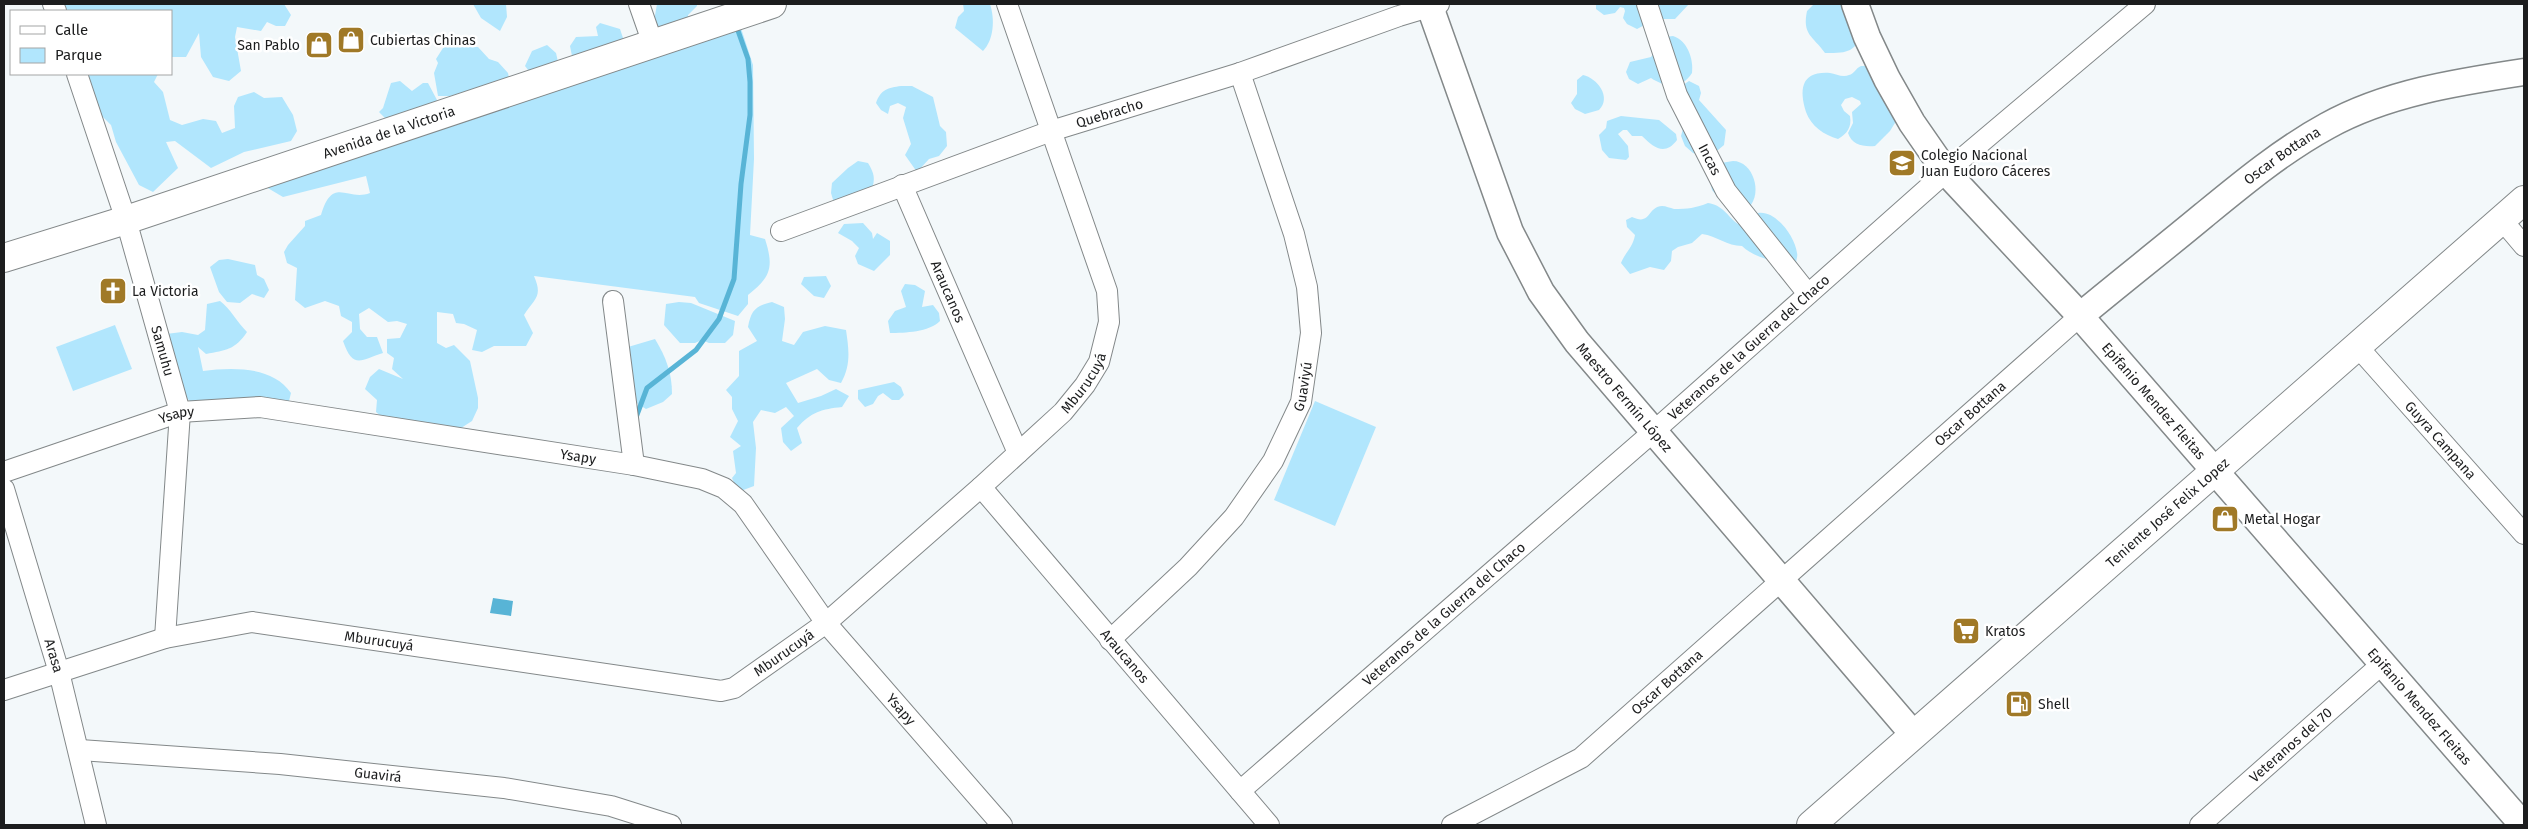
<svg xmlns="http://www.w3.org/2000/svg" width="2528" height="829" viewBox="0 0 2528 829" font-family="'Fira Sans',sans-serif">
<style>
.green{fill:#b1e6fd}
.water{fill:#58b4d6}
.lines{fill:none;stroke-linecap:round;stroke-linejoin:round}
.stream{stroke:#58b4d6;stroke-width:5}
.minor-casing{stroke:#838889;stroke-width:22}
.tertiary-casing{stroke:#838889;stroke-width:29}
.secondary-casing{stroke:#838889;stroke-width:30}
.minor{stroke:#fff;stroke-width:20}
.tertiary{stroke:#fff;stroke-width:26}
.secondary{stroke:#fff;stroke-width:28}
.labels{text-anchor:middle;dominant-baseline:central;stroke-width:5;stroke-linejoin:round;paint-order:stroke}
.poi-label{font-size:14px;fill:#1c1d1e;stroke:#fff;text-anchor:start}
.street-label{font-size:14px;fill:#1c1d1e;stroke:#fff}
</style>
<rect width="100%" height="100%" fill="#f3f8fa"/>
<g class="green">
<polygon points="62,4 284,4 291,15 285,26 276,26 267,22 261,31 237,27 235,37 241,71 229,81 213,77 201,57 199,33 186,57 171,57 171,11 60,11"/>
<polygon points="473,4 506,4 507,17 500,31 481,18"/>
<polygon points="657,4 697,4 697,6 688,15 688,23 659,33 654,21"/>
<path d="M963,4H990C995,19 994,40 983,51L955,28L958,17L964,11Z"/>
<polygon points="1596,4 1689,4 1675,19 1656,19 1637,29 1627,24 1623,18 1625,11 1624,8 1620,7 1615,13 1604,15 1596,9"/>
<path d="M1814,4H1858L1866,31C1852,52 1851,53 1825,53C1813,36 1802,35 1807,11Z"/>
<path d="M739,22L753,65L754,159L750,235L765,239C774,267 771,277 748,295V304L738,316L699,303L695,297L534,276C543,297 535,298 524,315L533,333L526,346H494L482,352L472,350L477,330L464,324L456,323L453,314L437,312V343L446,348L454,345L470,361L478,398V408L472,421L458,430L389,423L376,412L377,400L365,389L370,377L379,369L403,379L392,369L394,358L387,353V339L400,338L407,324L397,321L388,322L369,308L359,314L360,329L367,337H377L383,353C361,360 353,370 343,341L352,332V322L341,316L339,306L325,301L305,308L295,300L297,268L287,263L284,252L288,245L305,226V221L321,215C333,175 347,202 370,193L366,176L283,197L266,187Z"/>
<polygon points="600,23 620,29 624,41 572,56 570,46 576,37 598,36 596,27"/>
<path d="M1673,36C1687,40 1694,59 1692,73C1682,89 1666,88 1651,78L1638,84L1629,79L1626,72L1630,62L1651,57L1665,37Z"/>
<polygon points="452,43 465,47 478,47 489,59 498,62 508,73 510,83 491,94 467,91 450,96 438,96 434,73 438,63 436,59 443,48"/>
<polygon points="547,45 556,53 559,66 532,75 525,66 532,51"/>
<path d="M1861,66H1869L1882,90L1879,93L1881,96L1898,118L1890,131L1875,146C1863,147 1852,145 1848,133L1853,123L1852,112L1861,104L1860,101L1852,97L1845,99L1841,105L1844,111L1850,116C1852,127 1847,134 1838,139C1824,135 1811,126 1806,112C1799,89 1801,71 1830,73C1836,74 1843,78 1849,75C1854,74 1856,68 1861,66Z"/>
<polygon points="83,74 158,74 154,82 163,92 170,120 182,125 203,119 216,121 222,133 235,128 234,106 238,97 254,92 264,98 282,97 293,115 297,131 291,141 244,152 211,168 175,141 166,142 178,168 153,192 139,185 116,142 111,125 102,116 83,79"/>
<path d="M1583,75C1597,78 1612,97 1599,110L1585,114L1575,109L1571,103L1577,94V80Z"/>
<polygon points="400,81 412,91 423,83 428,83 437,100 434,109 386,119 379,112 383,108 391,83"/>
<polygon points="1689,81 1699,86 1701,93 1699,100 1726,130 1724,145 1718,150 1700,155 1693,153 1685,146 1681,136 1684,125 1683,85"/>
<path d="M901,86H912L933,97L940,126L946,132L947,146L939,156L929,159L917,172L905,155L911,144L903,118L906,107L898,103L890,106L888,114L881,110L876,103C881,89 888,88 901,86Z"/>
<path d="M1621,116L1659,120L1676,134L1677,140C1665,156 1654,148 1642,136H1632L1627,130H1623L1618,134L1628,146L1629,157L1626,160L1609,158L1602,150L1599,135L1606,128L1607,121Z"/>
<path d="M858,161L868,163C874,173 876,179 871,191L834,203L831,193L832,183L848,168Z"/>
<path d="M1733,161C1753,161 1763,193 1749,207L1722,202L1712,190L1709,176L1721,163Z"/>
<path d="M1708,203C1723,205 1727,216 1738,224L1758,213C1776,210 1795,237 1797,253C1798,256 1796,260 1796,264C1776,261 1757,260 1742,246C1727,246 1717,236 1702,234L1692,243L1678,247L1672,251L1671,261L1664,270L1650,267L1630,274L1621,263C1625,253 1633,247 1635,235L1627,227L1626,220L1632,217C1651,226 1647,207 1662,206C1666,206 1670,208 1674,209C1687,209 1696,208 1708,203Z"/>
<polygon points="863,223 872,233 873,239 877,233 890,241 890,255 874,271 858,264 855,256 859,248 852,241 838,233 844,224"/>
<polygon points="228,259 255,265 257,275 264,279 269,290 264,298 252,294 240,303 227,302 219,292 210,267 219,260"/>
<polygon points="826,276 831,286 824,298 814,296 801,284 804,277"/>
<path d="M905,284L915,285L925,291L922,307L933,305L939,313L940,321C929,332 905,333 890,333L888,321L895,311L906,307L901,291Z"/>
<path d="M220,301C230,308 237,322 247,332C235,350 226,350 206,354L198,347L203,371C232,367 273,366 291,393L288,405L242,408L220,399L198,407L185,397L166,334L182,332L198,335L205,330L207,304Z"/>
<polygon points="679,302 691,303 735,321 733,335 725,343 709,343 702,340 695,343 680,343 664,325 666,304"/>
<path d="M772,302L784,307L785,319L782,341L794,345L803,332L825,326L846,330C849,350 851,365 841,383L829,380L817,369L786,383L798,403L821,396L836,389L849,396L842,407C822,409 811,412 797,428L802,443L791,451L783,442L781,428L794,416L786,407L775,413L761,410L753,422L756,448L754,486L738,492L732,478L736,473L733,451L741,446L730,437L738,421L732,409V397L726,390L739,376V351L757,341L748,327C751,311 755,306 772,302Z"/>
<polygon points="115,325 132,369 73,391 56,347"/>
<path d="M655,339C666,357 672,373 672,394L663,402L646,409L635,402L628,347Z"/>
<polygon points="894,382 901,387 904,395 899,400 892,400 883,393 878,396 873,404 865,407 858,399 858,390"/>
<polygon points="1315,401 1376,427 1335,526 1274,500"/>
</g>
<polygon class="water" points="493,598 513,601 511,616 490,613"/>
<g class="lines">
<polyline class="stream" points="635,420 647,388 696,350 719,319 734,279 741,184 750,115 750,82 748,59 736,25"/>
<g class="minor-casing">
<g id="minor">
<polyline points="53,4 56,11"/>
<polyline points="639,4 653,44"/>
<path id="s1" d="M1647,4L1677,95L1726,191L1808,294"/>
<path id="s2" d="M77,74L126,220L180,412L165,638"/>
<path id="s3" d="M902,185L1018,453"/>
<polyline points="2502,220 2524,246"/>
<path id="s4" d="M781,231L1051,131L1240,73L1399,16L1439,4"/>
<polyline points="613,301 634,465"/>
<path id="s5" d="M2357,346L2524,534"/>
<path id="s6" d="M4,472L180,412L260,407L634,465L702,479L724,488L743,504L826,623L1002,825"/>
<path id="s7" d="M981,487L1269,825"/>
<path id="s8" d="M4,489L59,672L96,825"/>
<path id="s9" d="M1110,640L1188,567L1234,517L1273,461L1301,402L1311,333L1307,287L1294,234L1240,73"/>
<path id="s10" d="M4,690L165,638L252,622L721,691L734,688L826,623L981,487L1063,412L1085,385L1099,362L1109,322L1107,291L1007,4"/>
<path id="s11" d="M80,750L280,764L504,788L611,806L671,825"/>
<path id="s12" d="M1240,791L1653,432L1946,172L2145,4"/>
<path id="s13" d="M1452,825L1581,758L2080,316"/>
<path id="s14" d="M2200,825L2382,664"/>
</g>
</g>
<g class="tertiary-casing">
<g id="tertiary">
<path id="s15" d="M1429,4L1510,232L1541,292L1577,342L1914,735"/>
<path id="s16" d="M1855,4L1867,37L1887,79L1912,123L1946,172L2073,308L2523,825"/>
<path id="s17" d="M2080,316C2121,282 2163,249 2204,215C2243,183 2283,150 2327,126C2386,93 2458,82 2524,72"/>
</g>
</g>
<g class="secondary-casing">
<g id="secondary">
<path id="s18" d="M4,258L126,220L772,4"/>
<path id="s19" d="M1811,825L2524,200"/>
</g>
</g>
<use href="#minor" class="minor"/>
<use href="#tertiary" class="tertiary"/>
<use href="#secondary" class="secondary"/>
</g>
<defs>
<g id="shop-square" transform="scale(1.4375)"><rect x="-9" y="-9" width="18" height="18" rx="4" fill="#a07927" stroke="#fff"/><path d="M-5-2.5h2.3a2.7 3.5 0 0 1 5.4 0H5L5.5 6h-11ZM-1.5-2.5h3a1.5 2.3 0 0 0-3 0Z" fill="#fff"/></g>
<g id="university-square" transform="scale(1.4375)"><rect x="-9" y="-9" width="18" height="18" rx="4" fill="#a07927" stroke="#fff"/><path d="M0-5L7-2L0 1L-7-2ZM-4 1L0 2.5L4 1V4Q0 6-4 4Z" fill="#fff"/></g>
<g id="church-square" transform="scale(1.4375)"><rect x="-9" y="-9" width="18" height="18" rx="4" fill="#a07927" stroke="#fff"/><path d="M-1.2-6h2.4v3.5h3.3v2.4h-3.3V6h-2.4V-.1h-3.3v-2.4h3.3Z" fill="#fff"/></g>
<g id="supermarket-square" transform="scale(1.4375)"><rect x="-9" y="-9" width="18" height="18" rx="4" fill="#a07927" stroke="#fff"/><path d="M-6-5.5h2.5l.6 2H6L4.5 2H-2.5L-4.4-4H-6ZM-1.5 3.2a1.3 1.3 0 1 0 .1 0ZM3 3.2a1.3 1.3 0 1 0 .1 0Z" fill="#fff"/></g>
<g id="fuel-square" transform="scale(1.4375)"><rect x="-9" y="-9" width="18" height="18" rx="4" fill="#a07927" stroke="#fff"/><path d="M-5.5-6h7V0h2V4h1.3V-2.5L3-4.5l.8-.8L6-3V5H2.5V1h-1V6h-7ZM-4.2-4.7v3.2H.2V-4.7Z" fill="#fff"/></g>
</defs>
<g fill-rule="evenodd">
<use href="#shop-square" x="351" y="40"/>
<use href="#shop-square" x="319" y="45"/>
<use href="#university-square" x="1902" y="163"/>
<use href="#church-square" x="113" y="291"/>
<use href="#shop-square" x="2225" y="519"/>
<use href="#supermarket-square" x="1966" y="631"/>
<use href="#fuel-square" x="2019" y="704"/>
</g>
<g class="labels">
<g class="poi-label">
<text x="370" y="40">Cubiertas Chinas</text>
<text x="300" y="45" text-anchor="end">San Pablo</text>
<text x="1921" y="155">Colegio Nacional<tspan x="1921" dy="16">Juan Eudoro Cáceres</tspan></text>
<text x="132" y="291">La Victoria</text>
<text x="2244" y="519">Metal Hogar</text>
<text x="1985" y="631">Kratos</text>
<text x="2038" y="704">Shell</text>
</g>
<g class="street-label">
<text stroke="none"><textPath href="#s4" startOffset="349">Quebracho</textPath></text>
<text stroke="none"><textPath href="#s18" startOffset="405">Avenida de la Victoria</textPath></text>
<text stroke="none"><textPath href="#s17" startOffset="258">Oscar Bottana</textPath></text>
<text stroke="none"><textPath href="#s1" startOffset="168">Incas</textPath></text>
<text stroke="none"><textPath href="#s3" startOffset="116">Araucanos</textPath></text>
<text stroke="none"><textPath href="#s12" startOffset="675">Veteranos de la Guerra del Chaco</textPath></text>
<text stroke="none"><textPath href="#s2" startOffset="290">Samuhu</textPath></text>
<text stroke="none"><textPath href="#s10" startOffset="1211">Mburucuyá</textPath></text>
<text stroke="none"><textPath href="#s9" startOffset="324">Guaviyú</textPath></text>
<text stroke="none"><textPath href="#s15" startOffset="444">Maestro Fermín López</textPath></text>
<text stroke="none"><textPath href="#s16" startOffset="501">Epifanio Mendez Fleitas</textPath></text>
<text stroke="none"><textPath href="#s13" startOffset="665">Oscar Bottana</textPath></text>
<text stroke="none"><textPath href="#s6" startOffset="182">Ysapy</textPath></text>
<text stroke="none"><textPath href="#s5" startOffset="126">Guyra Campana</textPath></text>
<text stroke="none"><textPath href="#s6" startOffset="588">Ysapy</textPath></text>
<text stroke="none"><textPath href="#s19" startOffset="474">Teniente José Felix Lopez</textPath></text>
<text stroke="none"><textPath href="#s12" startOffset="270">Veteranos de la Guerra del Chaco</textPath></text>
<text stroke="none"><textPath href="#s10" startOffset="386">Mburucuyá</textPath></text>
<text stroke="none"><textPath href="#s10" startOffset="806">Mburucuyá</textPath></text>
<text stroke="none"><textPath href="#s8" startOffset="174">Arasa</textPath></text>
<text stroke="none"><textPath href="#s7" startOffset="222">Araucanos</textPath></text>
<text stroke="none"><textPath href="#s13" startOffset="260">Oscar Bottana</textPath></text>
<text stroke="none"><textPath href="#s16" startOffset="906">Epifanio Mendez Fleitas</textPath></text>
<text stroke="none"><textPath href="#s6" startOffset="1022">Ysapy</textPath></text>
<text stroke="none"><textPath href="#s14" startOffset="121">Veteranos del 70</textPath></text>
<text stroke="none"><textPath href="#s11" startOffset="299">Guavirá</textPath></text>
</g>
</g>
<rect width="2528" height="829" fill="none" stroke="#1c1d1e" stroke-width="10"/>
<rect x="10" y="10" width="162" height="65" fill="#ffffff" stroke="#a4a5a5"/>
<rect x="20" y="26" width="25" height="8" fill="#ffffff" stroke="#a4a5a5"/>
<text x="55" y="35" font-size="15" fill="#1c1d1e">Calle</text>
<rect x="20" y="48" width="25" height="15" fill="#b1e6fd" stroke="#a4a5a5"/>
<text x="55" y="60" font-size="15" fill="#1c1d1e">Parque</text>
</svg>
